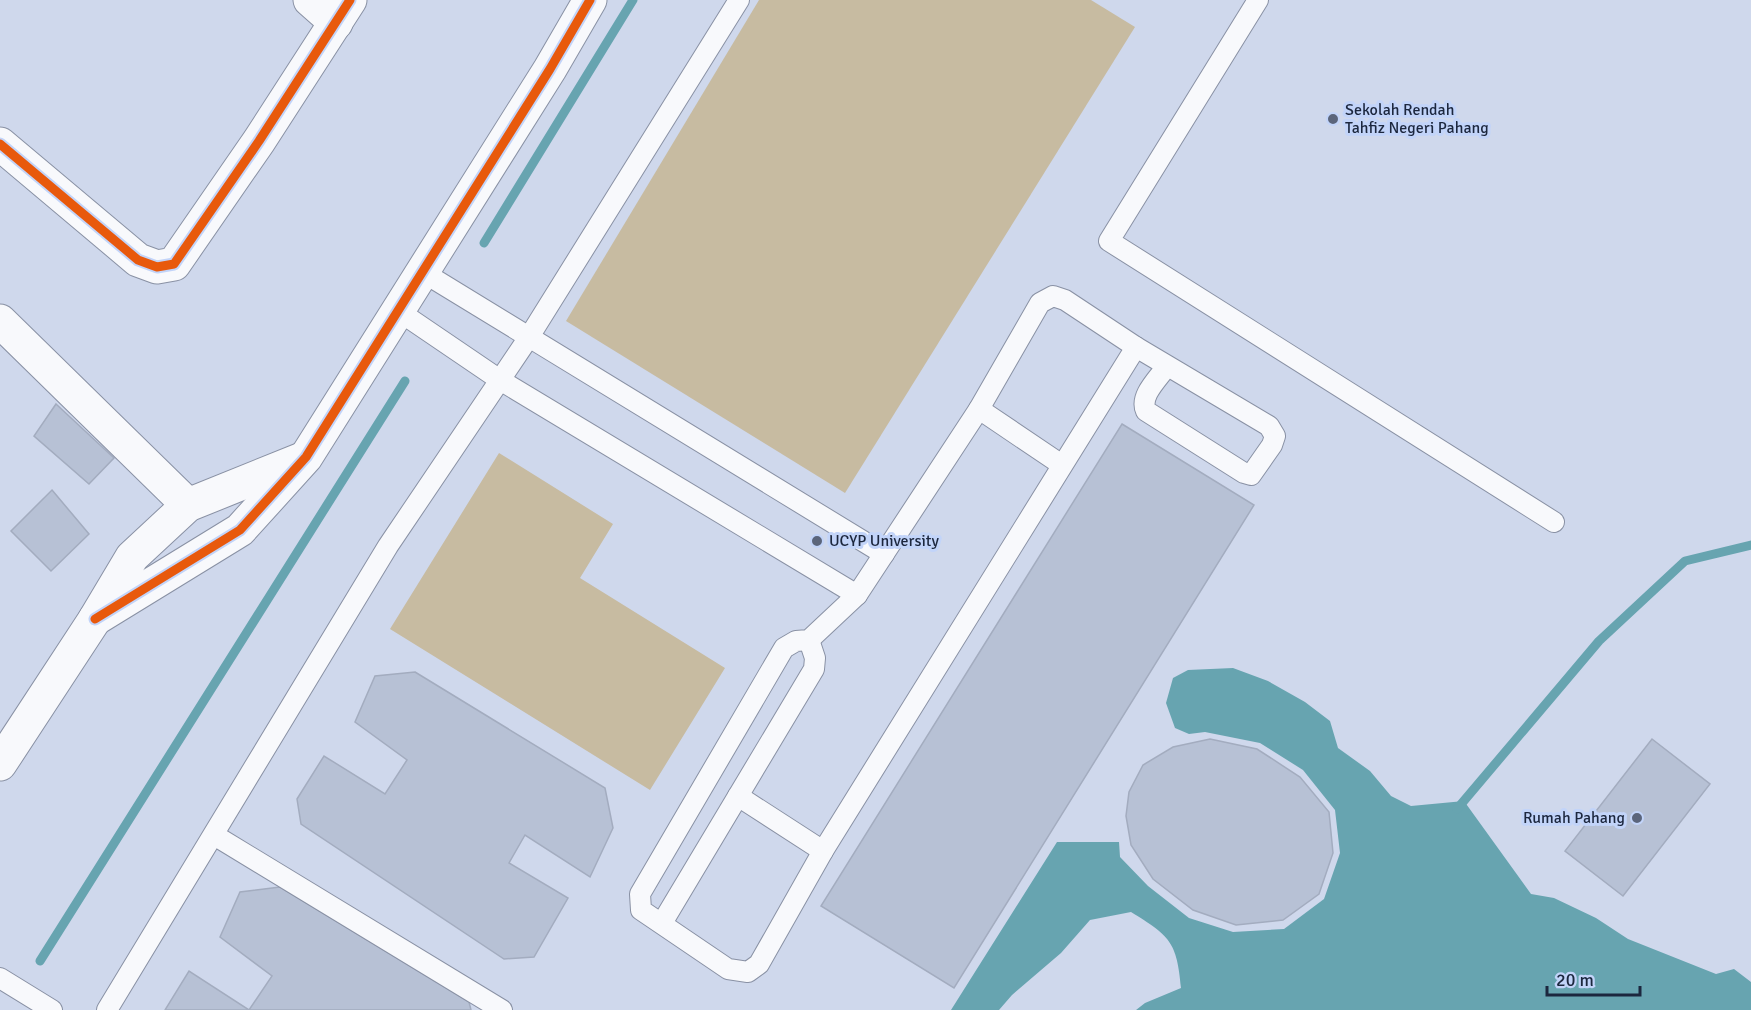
<svg xmlns="http://www.w3.org/2000/svg" width="1751" height="1010" viewBox="0 0 1751 1010" font-family="Signika,sans-serif">
<style>
.green{fill:#c7bba1}
.water{fill:#67a4b0}
.lines{fill:none;stroke-linecap:round;stroke-linejoin:round}
.stream{stroke:#67a4b0;stroke-width:9}
.building{fill:#b7c1d5;stroke:#a3acbf;stroke-width:1.5}
.lane-casing{stroke:#8991a4;stroke-width:22}
.street-casing{stroke:#8991a4;stroke-width:35}
.lane{stroke:#f8f9fc;stroke-width:20}
.street{stroke:#f8f9fc;stroke-width:33}
.cycleway-casing{stroke:#c2d4f9;stroke-width:13}
.cycleway{stroke:#e8590c;stroke-width:9}
.poi-dot{fill:#5b657b;stroke:#c2d4f9;stroke-width:2}
.labels{text-anchor:middle;dominant-baseline:central;stroke-width:6;stroke-linejoin:round;paint-order:stroke}
.poi-label{font-size:16px;fill:#1c273e;stroke:#c2d4f9;text-anchor:start}
</style>
<rect width="100%" height="100%" fill="#cfd8ec"/>
<g class="green">
<polygon points="759,0 1091,0 1135,27 845,493 566,321"/>
<polygon points="499,453 613,524 580,578 725,668 650,790 390,629"/>
</g>
<path class="water" d="M1233,668L1268,681L1305,702L1330,721L1338,748L1370,771L1391,796L1411,806L1464,801L1531,894L1554,898L1596,918L1628,939L1716,974L1734,969L1751,982V1010H1136L1145,1003L1181,988C1177,942 1170,936 1131,912L1090,920L1061,953L1012,995L999,1010H951L1057,842H1119L1120,857L1148,886L1189,918L1233,932L1284,929L1324,899L1340,853L1335,810L1303,770L1260,743L1205,732L1189,734L1175,728L1166,703L1173,678L1188,670Z"/>
<g class="lines">
<g class="stream">
<polyline points="484,243 633,0"/>
<polyline points="1457,809 1599,641 1685,561 1751,545"/>
<polyline points="40,961 405,381"/>
</g>
</g>
<g class="building">
<polygon points="56,404 114,458 89,484 34,436"/>
<polygon points="1122,424 1254,505 954,988 821,906"/>
<polygon points="52,490 89,534 51,571 11,531"/>
<polygon points="415,672 605,788 613,828 590,877 525,835 509,863 568,898 534,957 504,959 301,824 297,799 324,756 385,794 407,760 355,722 375,676"/>
<polygon points="1210,739 1257,749 1300,777 1329,812 1333,853 1319,894 1283,920 1236,925 1193,910 1153,879 1131,845 1126,816 1129,792 1143,765 1173,747"/>
<polygon points="1652,739 1710,784 1623,896 1565,851"/>
<polygon points="280,887 469,1002 471,1010 165,1010 189,971 249,1010 272,976 220,937 240,892"/>
</g>
<g class="lines">
<g class="lane-casing">
<g id="lane">
<polyline points="1258,0 1109,241 1554,522"/>
<polyline points="421,271 884,554"/>
<polygon points="1053,296 1065,300 1136,347 823,851 759,964 748,972 728,969 641,910 640,894 784,648 796,641 809,640 857,595 979,409 1040,303"/>
<polyline points="397,310 500,380 857,595"/>
<path d="M1136,347L1269,426L1275,436L1272,445L1251,475L1244,473L1146,411C1139,396 1158,379 1167,366"/>
<polyline points="979,409 1062,465"/>
<polyline points="738,796 823,851"/>
<polyline points="214,835 502,1010"/>
<polyline points="662,923 814,669 815,658 809,640"/>
<polyline points="0,978 52,1010"/>
<polyline points="107,1010 388,546 529,337 739,0"/>
</g>
</g>
<g class="street-casing">
<g id="street">
<polyline points="310,0 336,23"/>
<polyline points="0,144 138,260 157,267 174,264 259,141 350,0"/>
<polyline points="0,321 188,505"/>
<polyline points="95,619 240,530 306,457 550,69 590,0"/>
<polyline points="0,764 95,619 132,557 188,505 302,459"/>
</g>
</g>
<use href="#lane" class="lane"/>
<use href="#street" class="street"/>
<g class="cycleway-casing">
<g id="cycleway">
<polyline points="0,144 138,260 157,267 174,264 259,141 350,0"/>
<polyline points="95,619 240,530 306,457 550,69 590,0"/>
</g>
</g>
<use href="#cycleway" class="cycleway"/>
</g>
<g class="poi-dot">
<circle cx="1333" cy="119" r="6"/>
<circle cx="817" cy="541" r="6"/>
<circle cx="1637" cy="818" r="6"/>
</g>
<g class="labels">
<g class="poi-label">
<text x="1345" y="110">Sekolah Rendah<tspan x="1345" dy="18">Tahfiz Negeri Pahang</tspan></text>
<text x="829" y="541">UCYP University</text>
<text x="1625" y="818" text-anchor="end">Rumah Pahang</text>
</g>
</g>
<path d="M1547 986v9h93v-9" fill="none" stroke="#1c273e" stroke-width="3"/>
<text x="1556" y="986" font-size="18" fill="#1c273e" stroke="#c2d4f9" stroke-width="4.5" paint-order="stroke">20 m</text>
</svg>
